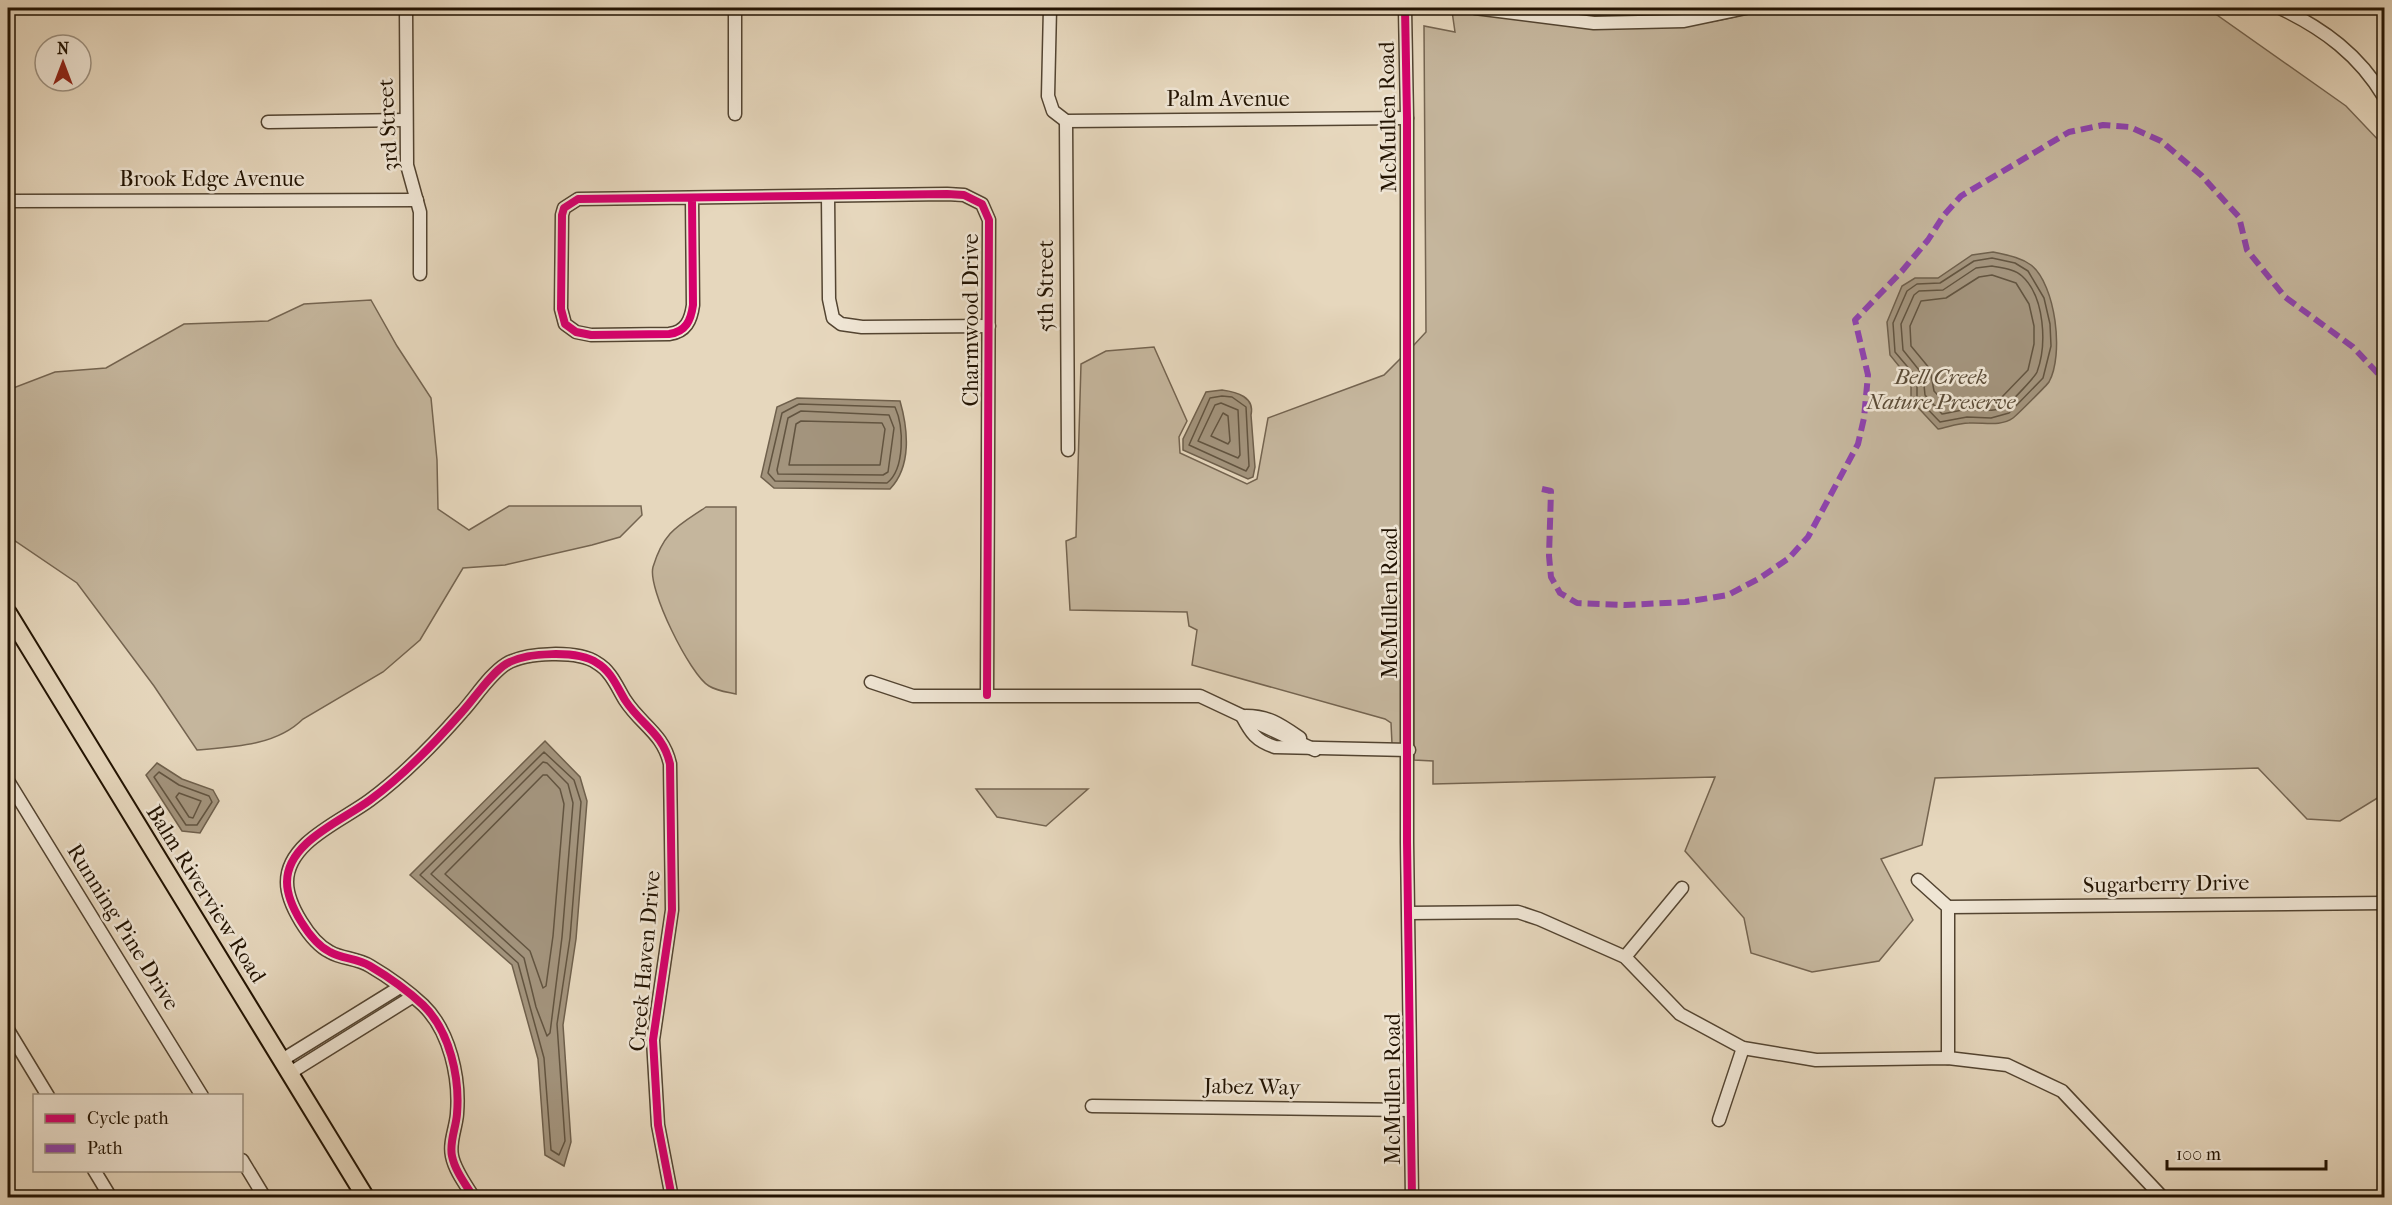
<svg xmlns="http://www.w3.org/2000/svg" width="2392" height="1205" viewBox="0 0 2392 1205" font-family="'IM FELL French Canon',serif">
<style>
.green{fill:#c5b69d;stroke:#746450;stroke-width:1.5}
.water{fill:#a3947d;stroke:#6f604c;stroke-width:1.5}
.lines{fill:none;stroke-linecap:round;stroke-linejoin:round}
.shore{stroke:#625440;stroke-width:1.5}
.minor-casing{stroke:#534431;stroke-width:15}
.major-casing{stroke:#221302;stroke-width:20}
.minor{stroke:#efe5d4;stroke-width:12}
.major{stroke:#e6d7bd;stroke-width:16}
.quiet{stroke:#8e44ad;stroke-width:6;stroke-dasharray:12 6;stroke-linecap:butt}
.cycleway-casing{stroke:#efe5d4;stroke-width:11}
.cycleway{stroke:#d6006c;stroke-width:8}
.labels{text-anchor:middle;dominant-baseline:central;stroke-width:5;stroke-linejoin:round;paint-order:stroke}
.street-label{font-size:22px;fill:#221302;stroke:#efe5d4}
.park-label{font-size:22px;font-style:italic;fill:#5b4c38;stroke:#efe5d4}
</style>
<rect width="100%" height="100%" fill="#e6d7bd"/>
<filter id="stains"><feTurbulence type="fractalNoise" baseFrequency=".00333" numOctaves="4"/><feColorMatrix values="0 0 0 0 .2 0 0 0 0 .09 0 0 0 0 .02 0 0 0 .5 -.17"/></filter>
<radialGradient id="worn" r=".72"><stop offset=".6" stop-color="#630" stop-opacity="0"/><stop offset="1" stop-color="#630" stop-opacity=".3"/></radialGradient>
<g class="green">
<polygon points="1524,8 1656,8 1655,15 1594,16"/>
<path d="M1766,8H2207L2346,106L2384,146V794L2340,821L2307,819L2258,768L1935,778L1922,845L1881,859L1913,920L1879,961L1812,972L1751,953L1744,918L1685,851L1715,777L1433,784V761L1414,760L1413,346L1426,332L1424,26L1455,32L1452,11C1558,24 1662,43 1766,8Z"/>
<path d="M371,300L397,346L431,398L437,460L438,509L469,530L509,506H641L642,515L620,537L592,545L505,565L463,568L420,640L383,672L303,719C276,746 232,747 197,750L154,686L77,583L8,536V390L55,372L106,368L184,324L268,321L304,304Z"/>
<polygon points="1154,347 1187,421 1179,437 1180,453 1247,484 1257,479 1268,418 1384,375 1402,357 1403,744 1392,744 1391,723 1385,719 1192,665 1197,630 1189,626 1187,612 1070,610 1066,541 1076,537 1081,364 1106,351"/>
<path d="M706,507H736V694C727,692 717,691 709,686C690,675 647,588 653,567C664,531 678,526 706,507Z"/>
<polygon points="976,789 1088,789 1046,826 997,817"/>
</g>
<g class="water">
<path d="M1993,252C2006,255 2020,257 2031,265C2056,285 2064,355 2049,382C2047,385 2017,415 2013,418C2001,427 1983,422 1969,423C1959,423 1948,427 1938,429L1911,400V381L1890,355L1887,322L1902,286L1915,278H1938L1972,255Z"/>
<path d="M1222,390C1237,392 1255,397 1251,415L1255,467L1253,477L1248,479L1183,450V439L1206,392Z"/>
<path d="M797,398L900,401C908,429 912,466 890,489L774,488L761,477L777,407Z"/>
<polygon points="545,741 580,777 587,801 576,939 563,1025 571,1142 564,1166 545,1155 538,1059 512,965 410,875"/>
<polygon points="157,763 182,779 213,790 219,801 200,833 182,831 146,775"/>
</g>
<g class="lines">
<g class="shore">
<polygon points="1992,258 2015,263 2028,271 2044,298 2050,324 2051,346 2043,378 2009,413 1991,418 1967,417 1940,422 1917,398 1917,378 1895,352 1893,323 1907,291 1917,284 1940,283 1974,261"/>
<path d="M1992,266C2002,268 2015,269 2022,276C2045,297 2047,345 2037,372C2035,377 2011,402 2006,406C1994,414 1978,408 1965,410C1958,410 1950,413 1942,414L1925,395L1923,375L1903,350L1901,324L1914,295L1919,291L1943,290L1976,268Z"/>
<polygon points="1992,275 2016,283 2029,304 2034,326 2034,344 2028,370 2000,399 1946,404 1934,391 1930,369 1911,346 1910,326 1921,301 1946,298 1979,277"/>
<polygon points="1222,396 1232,397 1246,407 1249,466 1246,471 1189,445 1210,398"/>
<polygon points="1221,403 1238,410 1240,455 1238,458 1198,441 1215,405"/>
<path d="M799,404L895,407C904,427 905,469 887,483L775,481L768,473L782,413Z"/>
<polygon points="801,411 889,415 894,428 888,472 883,475 778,474 777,470 788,418"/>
<polygon points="1223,413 1228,416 1230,441 1228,444 1211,436"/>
<polygon points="801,421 882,423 885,429 880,465 789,465 796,424"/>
<polygon points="544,752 574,780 581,802 570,938 557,1024 565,1141 559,1155 551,1150 544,1058 518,963 420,875"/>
<polygon points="543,762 547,763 568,784 573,803 562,937 550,1033 547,1036 536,1007 524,958 431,874"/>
<polygon points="159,772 179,785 209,796 212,802 197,825 186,825 154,777"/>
<polygon points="543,775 547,775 560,789 564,804 553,936 546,986 543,988 530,951 445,874"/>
<polygon points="179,793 201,801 193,818 189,817 176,797"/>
</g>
<g class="minor-casing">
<g id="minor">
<polyline points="406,8 407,165 420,212 420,274"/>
<polyline points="735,8 735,114"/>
<polyline points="1050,8 1048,96 1053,111 1066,121 1407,118"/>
<polyline points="1405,8 1407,118 1407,842 1412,1198"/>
<polyline points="1475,8 1594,23 1684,21 1746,8"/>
<path d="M2280,8C2324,29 2359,55 2384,97"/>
<polyline points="1066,121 1068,450"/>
<polyline points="268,122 406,120"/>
<polyline points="828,196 829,299 833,318 841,324 862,327 989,326"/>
<path d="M692,198L693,305C691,320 686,332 669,334L591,335L576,332L565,324L561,309L562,215L564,208L578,199L947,194L964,195L982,204L989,220L987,695"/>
<polyline points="8,201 417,200"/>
<polyline points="871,682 913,696 1200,696 1315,750"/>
<path d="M1242,716C1251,733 1256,741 1275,747L1409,750"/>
<path d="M1246,716C1269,716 1281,725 1300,738"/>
<polyline points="8,781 202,1096"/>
<polyline points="1918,880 1948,907 1948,1058"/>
<polyline points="1948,907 2384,903"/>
<polyline points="1409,913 1518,912 1539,919 1625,957 1680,1014 1743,1048 1816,1060 1948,1058 2007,1065 2062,1091 2163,1198"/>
<polyline points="1625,957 1682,888"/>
<polyline points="8,1030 48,1096"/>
<polyline points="282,1060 400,987"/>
<polyline points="290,1073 412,997"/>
<polyline points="1092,1106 1410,1110"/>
<polyline points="1719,1120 1743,1048"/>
<polyline points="242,1160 265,1198"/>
<polyline points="94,1170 111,1198"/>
<path d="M474,1198C466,1185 455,1171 452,1156C449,1142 456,1128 457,1114C460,1078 450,1031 423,1005C408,991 387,976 370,966C357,958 342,959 330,952C310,942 287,904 287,882C287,842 342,821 370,800C404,775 434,744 462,712C475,698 490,674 506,664C526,652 578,650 597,663C611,671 617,687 625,700C641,725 663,733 670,764L672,910L653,1040L658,1125L672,1198"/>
</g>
</g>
<g class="major-casing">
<polyline id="major" points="8,613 366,1198"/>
</g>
<use href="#minor" class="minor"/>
<use href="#major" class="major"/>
<polyline class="quiet" points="1542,489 1551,491 1549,556 1551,577 1560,593 1577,603 1625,605 1685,602 1728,595 1760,578 1789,558 1808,537 1858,444 1864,418 1868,375 1855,320 1902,271 1928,240 1944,215 1961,196 2069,132 2103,125 2130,127 2161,141 2201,175 2239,217 2247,250 2285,297 2353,347 2384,380"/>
<g class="cycleway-casing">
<g id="cycleway">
<polyline points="1405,8 1407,118 1407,842 1412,1198"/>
<path d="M692,198L693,305C691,320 686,332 669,334L591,335L576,332L565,324L561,309L562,215L564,208L578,199L947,194L964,195L982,204L989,220L987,695"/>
<path d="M474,1198C466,1185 455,1171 452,1156C449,1142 456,1128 457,1114C460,1078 450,1031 423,1005C408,991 387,976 370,966C357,958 342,959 330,952C310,942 287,904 287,882C287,842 342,821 370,800C404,775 434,744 462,712C475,698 490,674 506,664C526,652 578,650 597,663C611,671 617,687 625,700C641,725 663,733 670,764L672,910L653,1040L658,1125L672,1198"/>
</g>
</g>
<use href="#cycleway" class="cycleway"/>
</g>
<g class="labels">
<g class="street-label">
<text x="1228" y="99">Palm Avenue</text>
<text transform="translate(1388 117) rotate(-91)">McMullen Road</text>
<text transform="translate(388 125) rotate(-93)">3rd Street</text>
<text x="212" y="179">Brook Edge Avenue</text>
<text transform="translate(1046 286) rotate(-90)">5th Street</text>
<text transform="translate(971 320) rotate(-90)">Charmwood Drive</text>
<text transform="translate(1390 603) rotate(-90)">McMullen Road</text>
<text transform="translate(2166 884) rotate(-1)">Sugarberry Drive</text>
<text transform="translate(206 894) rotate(58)">Balm Riverview Road</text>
<text transform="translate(123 927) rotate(58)">Running Pine Drive</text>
<text transform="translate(645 961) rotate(-85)">Creek Haven Drive</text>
<text transform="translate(1252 1087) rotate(1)">Jabez Way</text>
<text transform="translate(1393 1089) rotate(-90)">McMullen Road</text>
</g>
<g class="park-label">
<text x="1941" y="377">Bell Creek<tspan x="1941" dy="25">Nature Preserve</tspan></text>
</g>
</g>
<rect width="2392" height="1205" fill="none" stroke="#e6d7bd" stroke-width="30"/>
<rect x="9" y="9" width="2374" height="1187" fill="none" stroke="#221302" stroke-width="3"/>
<rect x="15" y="15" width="2362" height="1175" fill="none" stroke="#221302" stroke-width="1.5"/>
<rect x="33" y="1094" width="210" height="78" fill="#efe5d4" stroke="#9d9180" stroke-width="1.5"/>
<rect x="45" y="1114" width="30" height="9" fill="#d6006c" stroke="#9d9180" stroke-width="1.5"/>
<text x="87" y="1124" font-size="18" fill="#221302">Cycle path</text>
<rect x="45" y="1144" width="30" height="9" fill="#8e44ad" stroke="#9d9180" stroke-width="1.5"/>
<text x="87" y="1154" font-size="18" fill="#221302">Path</text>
<g transform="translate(63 63)"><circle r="28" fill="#efe5d4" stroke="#9d9180" stroke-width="1.5"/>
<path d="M0-4.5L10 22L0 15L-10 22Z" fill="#8f2418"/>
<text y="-9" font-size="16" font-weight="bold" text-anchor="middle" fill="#221302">N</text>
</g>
<path d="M2167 1160v9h159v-9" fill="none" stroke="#221302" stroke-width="3"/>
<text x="2176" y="1160" font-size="18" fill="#221302" stroke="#efe5d4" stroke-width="4.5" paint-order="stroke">100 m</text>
<rect width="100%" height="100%" filter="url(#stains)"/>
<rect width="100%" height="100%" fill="url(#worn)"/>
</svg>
